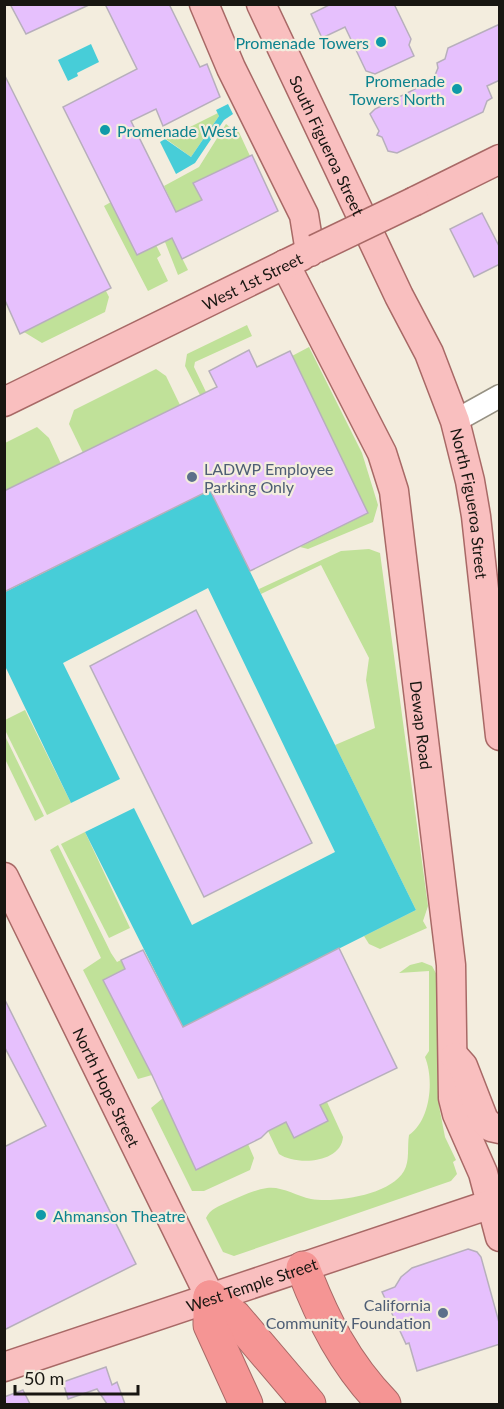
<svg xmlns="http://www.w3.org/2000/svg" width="504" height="1409" viewBox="0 0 504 1409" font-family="Lato,sans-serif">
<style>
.green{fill:#c0e199}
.water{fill:#47cdd8}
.building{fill:#e6c0fd;stroke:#b7afbc;stroke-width:1.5}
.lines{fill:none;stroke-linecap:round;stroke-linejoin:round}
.minor-casing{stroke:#969183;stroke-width:25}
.major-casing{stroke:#a86966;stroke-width:31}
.highway-casing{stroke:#a86966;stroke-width:35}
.minor{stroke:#fff;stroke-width:22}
.major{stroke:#f9bfbf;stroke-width:28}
.highway{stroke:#f59594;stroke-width:33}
.major-bridge-casing{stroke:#a86966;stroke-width:31;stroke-linecap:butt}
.major-bridge{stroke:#f9bfbf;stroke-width:28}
.culture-dot{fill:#0f9aa8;stroke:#f3edde;stroke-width:2}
.service-dot{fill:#5c6f8a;stroke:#f3edde;stroke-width:2}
.labels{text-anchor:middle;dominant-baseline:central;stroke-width:4.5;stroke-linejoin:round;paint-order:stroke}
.culture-label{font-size:16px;fill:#0d838f;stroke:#f3edde;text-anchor:end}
.street-label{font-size:16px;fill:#181611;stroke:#f3edde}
.service-label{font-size:16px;fill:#4e5e75;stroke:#f3edde;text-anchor:start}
</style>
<rect width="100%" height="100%" fill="#f3edde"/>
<g class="green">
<polygon points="4,78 6,78 111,288 106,291 109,297 105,312 42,343 24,332"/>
<polygon points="218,113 219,116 191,157 166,139"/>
<polygon points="226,124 232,129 237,128 250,156 193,183 202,200 176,212 164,186 199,167"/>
<polygon points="111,202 156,245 161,255 157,258 168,281 148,291 104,206"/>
<polygon points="172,238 188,270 178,275 165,242"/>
<polygon points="247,325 252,336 195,362 194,367 206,392 200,395 185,366 187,354"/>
<polygon points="309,347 362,453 378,505 373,522 308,549 300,547 368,513 292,356"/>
<polygon points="156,369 166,376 180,405 83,453 69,424 74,410"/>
<polygon points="37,427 49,438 61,464 5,491 5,443"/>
<polygon points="369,549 380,553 428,906 423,921 427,928 380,949 369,944 364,936 416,910 335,745 375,728 366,680 369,658 321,565 261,594 259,589 341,551"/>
<polygon points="25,710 71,803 47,815 5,730 5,720"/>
<polygon points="5,736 44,816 35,821 5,759"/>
<polygon points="85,832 130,928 109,938 61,844"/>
<polygon points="58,845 111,953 117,962 121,960 125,969 103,980 152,1075 138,1079 83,970 101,958 50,850"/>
<path d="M422,962L432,966L438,977L439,1106L445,1137L456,1160L453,1162L457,1174L451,1181L234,1256L223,1252L206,1218C210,1209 219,1206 228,1202C240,1197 253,1190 267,1188C282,1186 296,1196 311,1199C336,1203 390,1195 404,1171C410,1161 407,1147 409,1135C431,1120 434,1079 425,1057L429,1051V971L399,973L410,965Z"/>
<polygon points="163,1098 196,1169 248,1144 254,1158 250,1170 204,1191 192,1191 151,1108"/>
<path d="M327,1102L343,1137C341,1163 297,1166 279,1154L268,1131Z"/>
</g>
<g class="water">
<polygon points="91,44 99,62 77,73 78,76 68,81 58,60"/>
<polygon points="228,104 233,114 224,120 195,163 176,174 160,142 165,139 191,157 219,116 216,110"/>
<polygon points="210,490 416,910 183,1027 85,832 134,808 192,925 335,852 208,588 63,663 120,779 71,803 5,666 5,592"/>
</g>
<g class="building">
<polygon points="10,4 91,4 26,34"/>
<polygon points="105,4 169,4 200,67 207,64 220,97 163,126 156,109 131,121 176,212 202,200 193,183 252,155 278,211 182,259 172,238 137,255 63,107 137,69"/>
<polygon points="331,4 394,4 411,39 409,45 414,56 375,74 366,71 345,27 322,38 311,14"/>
<polygon points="500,24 500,80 487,86 492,98 487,101 483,112 397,153 388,151 382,137 377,135 379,131 370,114 375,109 433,80 438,68 437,63 445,59 448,48"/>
<polygon points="4,74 111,288 20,334 4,298"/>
<polygon points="482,213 500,248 500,264 474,277 450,229"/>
<polygon points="249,350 257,367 290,351 368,513 250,571 210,490 4,592 4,491 217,387 209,371"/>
<polygon points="196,610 312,843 204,897 90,666"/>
<polygon points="339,948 397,1068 320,1105 328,1121 294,1138 286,1122 268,1131 261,1138 196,1170 152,1075 103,980 125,969 121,960 143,950 183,1027"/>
<polygon points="4,998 136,1264 4,1330 4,1147 46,1126 4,1046"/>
<polygon points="468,1249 477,1252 481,1257 500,1326 500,1344 417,1371 409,1343 406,1344 382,1292 395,1287 401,1277 412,1268"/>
<polygon points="106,1367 112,1385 117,1382 125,1404 107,1404 97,1389 68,1399 63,1382"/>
<polygon points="23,1390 30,1404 4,1404 4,1397"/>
</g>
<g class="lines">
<g class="minor-casing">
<polyline id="minor" points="455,421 500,396"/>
</g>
<g class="major-casing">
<g id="major">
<polyline points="204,4 231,68 304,215 310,252"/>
<path id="s1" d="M261,4L399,296L429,353L455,421L470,481L476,516L500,736"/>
<polyline points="415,201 500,159"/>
<path id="s2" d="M285,264L382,453L394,491L451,965L453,1098L457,1114L483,1173L500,1237"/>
<path id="s3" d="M4,402L302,256"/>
<path id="s4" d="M4,877L210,1297"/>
<polyline points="455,1057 463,1066 484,1120 491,1127 500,1129"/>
<path id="s5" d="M4,1367L500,1201"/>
</g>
</g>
<g class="highway-casing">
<g id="highway">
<path d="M303,1268C323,1320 345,1364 384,1404"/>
<polyline points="210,1297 235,1317 309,1404"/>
<polyline points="210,1297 210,1325 246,1404"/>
</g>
</g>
<use href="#minor" class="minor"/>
<use href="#major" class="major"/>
<use href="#highway" class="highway"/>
<g class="major-bridge-casing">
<polyline id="major-bridge" points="315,249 415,201"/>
</g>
<use href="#major-bridge" class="major-bridge"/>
</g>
<g class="culture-dot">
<circle cx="381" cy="42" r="6"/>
<circle cx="457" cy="89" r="6"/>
<circle cx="105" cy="130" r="6"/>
<circle cx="41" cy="1215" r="6"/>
</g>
<g class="service-dot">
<circle cx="192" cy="477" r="6"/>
<circle cx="443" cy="1313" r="6"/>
</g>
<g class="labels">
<g class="culture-label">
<text x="369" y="42">Promenade Towers</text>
<text x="445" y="80">Promenade<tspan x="445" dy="18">Towers North</tspan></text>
<text x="117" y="130" text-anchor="start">Promenade West</text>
<text x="53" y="1215" text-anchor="start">Ahmanson Theatre</text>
</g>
<g class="street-label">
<text stroke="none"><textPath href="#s1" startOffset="156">South Figueroa Street</textPath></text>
<text stroke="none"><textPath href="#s3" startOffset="276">West 1st Street</textPath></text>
<text stroke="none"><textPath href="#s1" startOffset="544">North Figueroa Street</textPath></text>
<text stroke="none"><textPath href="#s2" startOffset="488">Dewap Road</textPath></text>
<text stroke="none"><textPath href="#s4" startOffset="234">North Hope Street</textPath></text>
<text stroke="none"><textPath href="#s5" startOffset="261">West Temple Street</textPath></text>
</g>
<g class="service-label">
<text x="204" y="468">LADWP Employee<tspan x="204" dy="18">Parking Only</tspan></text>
<text x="431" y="1304" text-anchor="end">California<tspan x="431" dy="18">Community Foundation</tspan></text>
</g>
</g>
<rect width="504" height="1409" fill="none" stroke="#181611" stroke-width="12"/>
<path d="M15 1385v9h123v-9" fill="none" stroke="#181611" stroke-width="3"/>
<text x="24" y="1385" font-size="18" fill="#181611" stroke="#f3edde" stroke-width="4.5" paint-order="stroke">50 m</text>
</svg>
